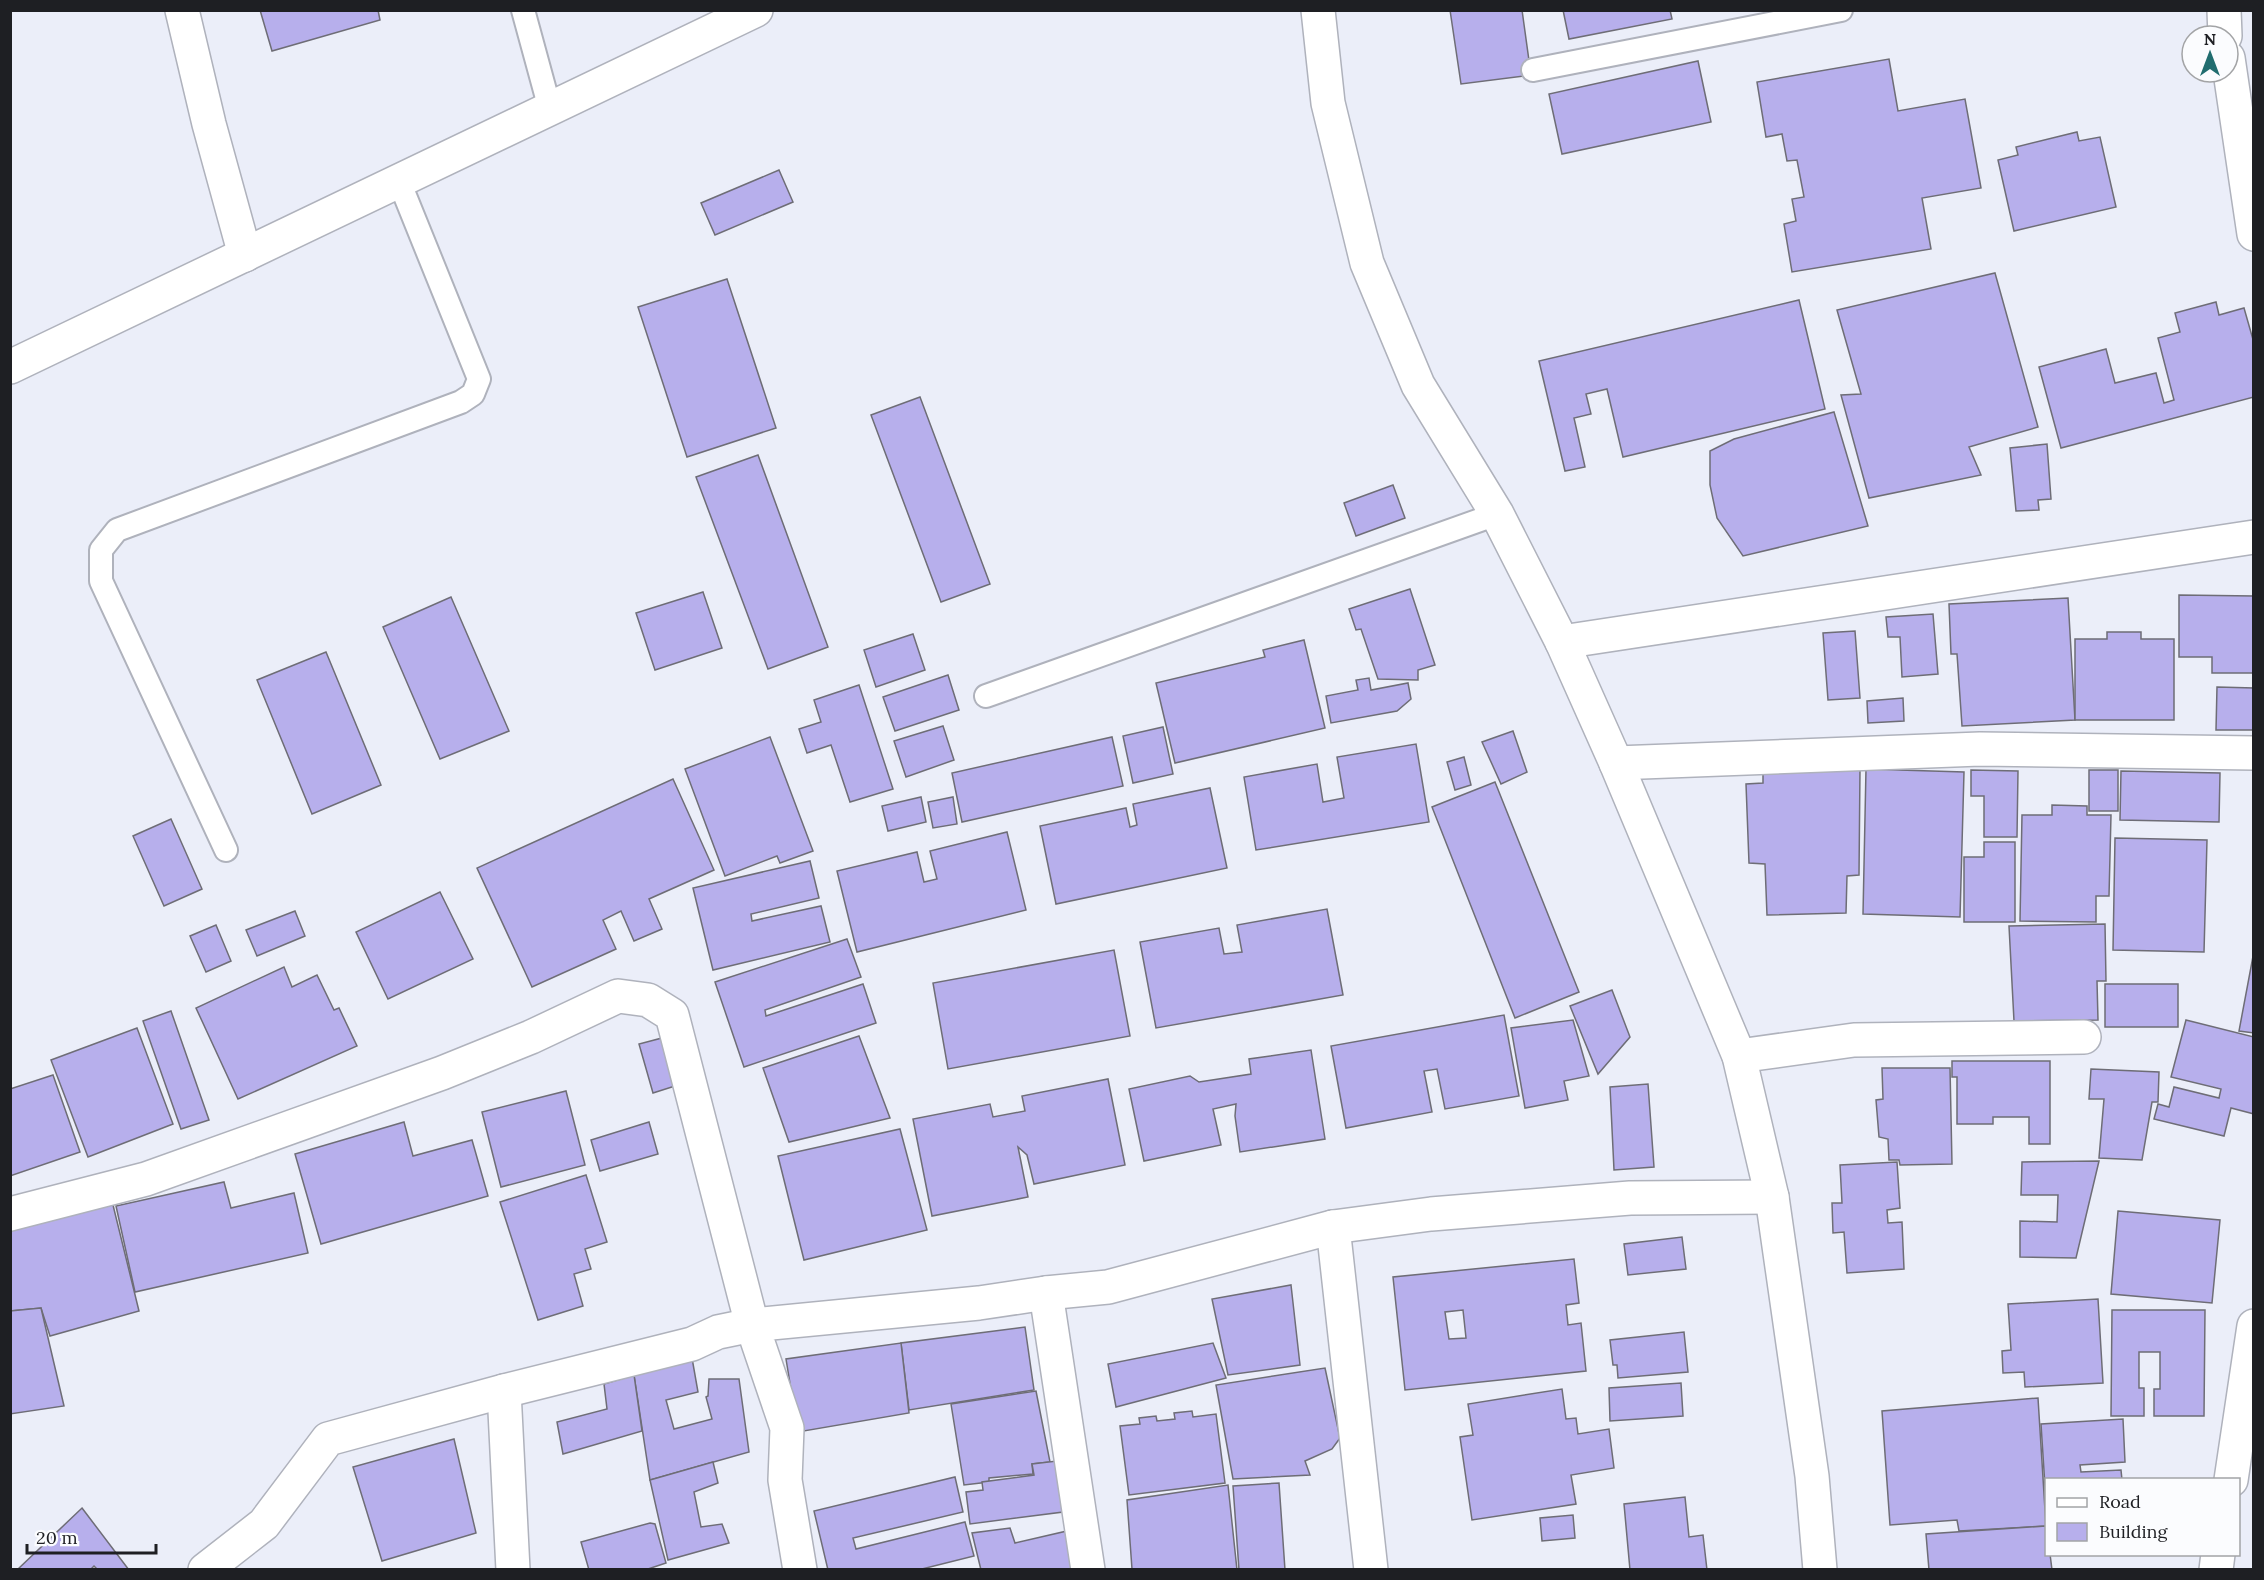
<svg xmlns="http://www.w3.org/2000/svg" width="2264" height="1580" viewBox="0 0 2264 1580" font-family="Lora,serif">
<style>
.building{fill:#b7afec;stroke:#6e6d76;stroke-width:1.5;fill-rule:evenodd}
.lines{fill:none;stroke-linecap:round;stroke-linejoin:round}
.lane-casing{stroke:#afb2bc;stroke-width:26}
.street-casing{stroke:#afb2bc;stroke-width:36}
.lane{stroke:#fff;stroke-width:22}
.street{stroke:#fff;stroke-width:33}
</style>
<rect width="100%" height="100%" fill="#ebeef9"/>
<g class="building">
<polygon points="260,10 378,10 380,20 272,51"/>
<polygon points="1450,10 1522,10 1531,75 1461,84"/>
<polygon points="1563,10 1670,10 1672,19 1569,39"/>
<polygon points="1889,59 1898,111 1965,99 1981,188 1922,198 1931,249 1792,272 1784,224 1796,221 1792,199 1804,197 1797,160 1787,161 1782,134 1766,137 1757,82"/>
<polygon points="1698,61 1711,122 1562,154 1549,94"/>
<polygon points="2077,132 2079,141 2100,137 2116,207 2014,231 1998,160 2018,155 2016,147"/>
<polygon points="779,170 793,202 715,235 701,203"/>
<polygon points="1995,273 2038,427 1969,447 1981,475 1869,498 1841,395 1861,394 1837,310"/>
<polygon points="727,279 776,428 687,457 638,307"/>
<polygon points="1799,300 1825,409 1623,457 1607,389 1586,394 1591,414 1574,418 1585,467 1565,471 1539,361"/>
<polygon points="2216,302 2219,315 2244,308 2254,343 2254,397 2061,448 2039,367 2106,349 2115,383 2156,373 2164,403 2174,400 2158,338 2180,332 2175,313"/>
<polygon points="920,397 990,584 941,602 871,415"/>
<polygon points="1834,412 1868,526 1743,556 1717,518 1710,485 1710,451 1734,439"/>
<polygon points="2047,444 2051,499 2038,500 2039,510 2016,511 2010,448"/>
<polygon points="758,455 828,647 768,669 696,477"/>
<polygon points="1393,485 1405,518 1356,536 1344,503"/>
<polygon points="1410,589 1435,665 1418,670 1418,680 1378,679 1361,629 1356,630 1349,609"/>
<polygon points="703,592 722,648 655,670 636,613"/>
<polygon points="2179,595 2254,596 2254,673 2212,673 2212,657 2179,657"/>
<polygon points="451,597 509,731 440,759 383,627"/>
<polygon points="2068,598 2075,720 1962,726 1957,654 1951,654 1949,604"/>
<polygon points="1933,614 1938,674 1902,677 1900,637 1888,637 1886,617"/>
<polygon points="1855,631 1860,698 1828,700 1823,633"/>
<polygon points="2107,632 2141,632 2141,639 2174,639 2174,720 2075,720 2075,639 2107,639"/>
<polygon points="913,634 925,670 876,687 864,650"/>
<polygon points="1304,640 1325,728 1175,763 1156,683 1265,657 1263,650"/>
<polygon points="326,652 381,785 312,814 257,680"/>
<polygon points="948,675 959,710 895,731 883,697"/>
<polygon points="1369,678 1371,690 1408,683 1411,699 1397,711 1331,723 1326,696 1358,690 1356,680"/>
<polygon points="859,685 893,789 850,802 831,745 807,753 799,729 821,722 814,700"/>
<polygon points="2217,687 2254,688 2254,730 2216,730"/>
<polygon points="1903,698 1904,721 1868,723 1867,701"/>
<polygon points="943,726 954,760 906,777 894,741"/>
<polygon points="1163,727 1173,774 1133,783 1123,736"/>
<polygon points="1513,731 1527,772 1501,784 1482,742"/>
<polygon points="770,737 813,851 780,863 777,856 725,876 685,769"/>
<polygon points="1112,737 1123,786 962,822 952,773"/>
<polygon points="1416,744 1429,822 1256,850 1244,777 1317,764 1323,802 1344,798 1337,757"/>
<polygon points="1464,757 1471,785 1455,790 1447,762"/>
<polygon points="1763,769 1860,769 1859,875 1847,876 1846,913 1767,915 1765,864 1749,863 1746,784 1763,783"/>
<polygon points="1866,769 1964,772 1960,917 1863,914"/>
<polygon points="1971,770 2018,771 2017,837 1984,837 1984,796 1971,796"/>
<rect x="2089" y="770" width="29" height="41"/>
<polygon points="2121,771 2220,773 2219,822 2120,820"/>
<polygon points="673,779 714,870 649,899 662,929 634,941 621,911 603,920 616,949 532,987 477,868"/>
<polygon points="1495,782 1579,992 1515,1018 1432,807"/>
<polygon points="1210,788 1227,868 1056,904 1040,826 1126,808 1130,827 1137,825 1133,804"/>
<polygon points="921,797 926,822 888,831 882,806"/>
<polygon points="953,797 957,824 933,828 928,802"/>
<polygon points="2052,805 2087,806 2087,815 2111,815 2109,896 2096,896 2096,922 2020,921 2022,815 2052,815"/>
<polygon points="171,819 202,889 164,906 133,836"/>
<polygon points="1007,832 1026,910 857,952 837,871 917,852 924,882 937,879 930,851"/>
<polygon points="2115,838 2207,840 2204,952 2113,950"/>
<polygon points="1984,842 2015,842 2015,922 1964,922 1964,857 1984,857"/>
<polygon points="810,861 819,898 751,914 752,921 821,906 830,942 713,970 693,888"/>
<polygon points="440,892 473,959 388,999 356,932"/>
<polygon points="1327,909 1343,995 1156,1028 1140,942 1219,928 1224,954 1242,952 1237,925"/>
<polygon points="295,911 305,936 257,956 246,930"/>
<polygon points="2105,924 2106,981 2097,981 2098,1020 2014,1021 2009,926"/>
<polygon points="216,925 231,961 206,972 190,936"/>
<polygon points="847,939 861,977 765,1010 766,1016 863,984 876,1023 744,1067 715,982"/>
<polygon points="1114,950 1130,1036 948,1069 933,983"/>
<polygon points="2254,951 2254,1033 2239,1031"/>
<polygon points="284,967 292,987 317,975 334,1010 339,1008 357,1046 238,1099 196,1008"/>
<rect x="2105" y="984" width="73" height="43"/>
<polygon points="1612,990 1630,1037 1598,1074 1570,1006"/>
<polygon points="171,1011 209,1120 181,1129 143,1021"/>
<polygon points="1504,1015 1519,1096 1445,1109 1437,1069 1424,1071 1432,1112 1346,1128 1331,1046"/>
<polygon points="1573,1020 1589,1076 1564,1081 1568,1100 1525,1108 1511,1028"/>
<polygon points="2186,1020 2254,1037 2254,1114 2231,1108 2224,1136 2154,1119 2158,1104 2169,1107 2174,1087 2219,1098 2221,1089 2171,1077"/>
<polygon points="137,1028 173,1124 88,1157 51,1060"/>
<polygon points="859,1036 890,1118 789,1142 763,1068"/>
<polygon points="662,1038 675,1086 653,1093 639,1044"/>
<polygon points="1311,1050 1325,1139 1240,1152 1235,1116 1236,1104 1213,1109 1221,1145 1144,1161 1129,1089 1190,1076 1199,1082 1251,1074 1249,1059"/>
<polygon points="1952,1061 2050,1061 2050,1144 2029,1144 2029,1117 1993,1117 1993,1124 1957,1124 1957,1077 1952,1077"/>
<polygon points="1882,1068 1950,1068 1952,1164 1900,1165 1899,1160 1889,1160 1888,1139 1879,1137 1876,1100 1883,1099"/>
<polygon points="2091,1069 2159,1072 2158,1102 2152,1102 2142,1160 2099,1158 2104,1099 2089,1099"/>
<polygon points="53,1075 80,1152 10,1176 10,1089"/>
<polygon points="1108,1079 1125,1165 1034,1184 1027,1155 1018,1147 1028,1197 932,1216 913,1119 990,1104 993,1117 1025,1111 1022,1096"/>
<polygon points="1648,1084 1654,1167 1614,1170 1610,1087"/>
<polygon points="566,1091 585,1165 501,1187 482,1112"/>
<polygon points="404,1122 413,1156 472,1140 488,1196 321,1244 295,1154"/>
<polygon points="649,1122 658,1154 600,1171 591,1140"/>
<polygon points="900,1129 927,1230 804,1260 778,1156"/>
<polygon points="2099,1161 2076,1258 2020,1257 2020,1221 2057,1222 2058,1195 2021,1195 2022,1162"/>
<polygon points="1897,1162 1900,1208 1887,1210 1888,1223 1902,1222 1904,1269 1847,1273 1844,1232 1833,1233 1832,1203 1842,1203 1840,1165"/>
<polygon points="586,1175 607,1242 585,1249 591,1269 574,1274 583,1306 538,1320 500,1202"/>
<polygon points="224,1182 231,1208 294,1193 308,1253 135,1292 116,1206"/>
<polygon points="112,1201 139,1311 50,1336 41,1308 10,1311 10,1227"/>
<polygon points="2118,1211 2220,1220 2212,1303 2111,1294"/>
<polygon points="1682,1237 1686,1269 1628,1275 1624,1244"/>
<path d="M1574,1259L1579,1303L1566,1305L1568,1325L1581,1323L1586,1371L1405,1390L1393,1277ZM1463,1310L1466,1338L1449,1339L1445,1312Z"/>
<polygon points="1291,1285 1300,1365 1228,1375 1212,1299"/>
<polygon points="2098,1299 2103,1383 2025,1387 2024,1372 2003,1373 2002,1351 2011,1350 2008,1304"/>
<polygon points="41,1308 64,1406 10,1414 10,1311"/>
<polygon points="2112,1310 2205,1310 2204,1416 2154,1416 2154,1389 2160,1389 2160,1352 2139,1352 2139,1388 2144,1388 2144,1416 2111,1416"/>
<polygon points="1025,1327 1034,1390 909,1410 901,1343"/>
<polygon points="1684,1332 1688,1372 1618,1378 1617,1365 1613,1365 1610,1340"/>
<polygon points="901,1343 909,1413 798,1432 786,1359"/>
<polygon points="1213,1343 1226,1378 1116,1407 1108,1364"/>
<polygon points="692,1358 698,1392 666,1400 674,1429 712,1419 706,1397 708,1396 709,1379 739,1379 749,1452 650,1480 634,1375"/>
<polygon points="1325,1368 1340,1438 1332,1449 1305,1461 1310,1475 1233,1479 1216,1385"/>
<polygon points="634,1375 642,1431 563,1454 557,1422 607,1409 604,1384"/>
<polygon points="1681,1383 1683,1416 1610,1421 1609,1388"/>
<polygon points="1562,1389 1566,1419 1576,1418 1578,1434 1609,1429 1614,1468 1571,1475 1576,1504 1472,1520 1460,1437 1473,1435 1468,1404"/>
<polygon points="1036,1391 1050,1462 1032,1464 1033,1474 989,1478 989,1482 964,1485 951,1404"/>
<polygon points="2038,1398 2046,1526 1959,1531 1957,1520 1890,1525 1882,1411"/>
<polygon points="1192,1411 1193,1417 1216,1414 1225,1483 1129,1495 1120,1426 1140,1424 1139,1418 1156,1416 1157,1421 1175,1419 1174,1413"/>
<polygon points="2123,1419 2125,1462 2080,1465 2081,1472 2121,1470 2122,1480 2046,1480 2046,1502 2041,1424"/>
<polygon points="454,1439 476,1533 382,1561 353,1467"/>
<polygon points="1057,1461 1063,1512 970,1524 966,1492 983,1490 982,1482 1034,1475 1032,1464"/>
<polygon points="713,1462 718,1483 694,1492 701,1527 722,1524 729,1543 668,1560 650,1480"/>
<polygon points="955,1477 963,1512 853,1538 856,1549 965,1522 974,1556 918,1570 828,1570 814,1511"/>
<polygon points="1279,1483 1285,1570 1239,1570 1233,1486"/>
<polygon points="1228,1485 1237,1570 1132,1569 1127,1500"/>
<polygon points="1685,1497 1689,1537 1703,1535 1707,1570 1630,1570 1624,1504"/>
<polygon points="82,1508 129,1570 98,1570 94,1566 90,1570 17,1570"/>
<polygon points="1573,1515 1575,1538 1542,1541 1540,1518"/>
<polygon points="650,1523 655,1524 666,1563 645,1570 589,1570 581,1542"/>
<polygon points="2046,1526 2046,1554 2050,1554 2052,1570 1929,1570 1926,1534"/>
<polygon points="1010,1528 1015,1543 1067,1531 1076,1570 981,1570 972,1533"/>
</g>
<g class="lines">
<g class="lane-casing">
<g id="lane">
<polyline points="523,10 550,109"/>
<polyline points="1533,70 1841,10"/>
<polyline points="986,696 1497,514"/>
<polyline points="226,850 101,581 101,550 117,530 461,402 473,394 479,379 399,181"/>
</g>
</g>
<g class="street-casing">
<g id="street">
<polyline points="182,10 209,124 245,255"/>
<polyline points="1318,10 1328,103 1367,263 1418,385 1497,514 1562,642 1616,763 1739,1056 1772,1197 1812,1476 1820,1570"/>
<polyline points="2224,10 2225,36"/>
<polyline points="2228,58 2254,234"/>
<polyline points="10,367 756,10"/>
<polyline points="1562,642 2254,537"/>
<polyline points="1616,763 1980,749 2254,753"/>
<polyline points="1739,1056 1854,1040 2084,1037"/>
<polyline points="10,1214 146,1179 442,1073 531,1037 618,996 648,1000 672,1015 752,1325 718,1332 692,1344 504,1391 328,1439 264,1524 205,1570"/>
<polyline points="1333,1227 1371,1570"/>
<polyline points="1046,1293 1088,1570"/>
<polyline points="504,1391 513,1570"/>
<polyline points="2231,1480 2254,1326"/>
<polyline points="800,1570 785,1480 787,1428 752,1325 979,1303 1046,1293 1108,1287 1333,1227 1431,1214 1630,1198 1772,1197"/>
<polyline points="2216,1570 2218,1554"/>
</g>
</g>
<use href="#lane" class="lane"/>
<use href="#street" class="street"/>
</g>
<rect width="2264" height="1580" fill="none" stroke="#1e1f23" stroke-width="24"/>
<rect x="2045" y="1478" width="195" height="78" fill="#fbfcfe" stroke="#a3a4a6" stroke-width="1.5"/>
<rect x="2057" y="1498" width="30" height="9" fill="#ffffff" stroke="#a3a4a6" stroke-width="1.5"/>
<text x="2099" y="1508" font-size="18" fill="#1e1f23">Road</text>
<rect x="2057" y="1523" width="30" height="18" fill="#b7afec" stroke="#a3a4a6" stroke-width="1.5"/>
<text x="2099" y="1538" font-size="18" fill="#1e1f23">Building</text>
<g transform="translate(2210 54)"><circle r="28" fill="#fbfcfe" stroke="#a3a4a6" stroke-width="1.5"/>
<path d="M0-4.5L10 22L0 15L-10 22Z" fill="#216d6f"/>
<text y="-9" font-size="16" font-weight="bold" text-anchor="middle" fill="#1e1f23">N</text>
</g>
<path d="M27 1544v9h129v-9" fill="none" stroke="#1e1f23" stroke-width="3"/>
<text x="36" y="1544" font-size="18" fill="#1e1f23" stroke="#fbfcfe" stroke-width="4.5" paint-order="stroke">20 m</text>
</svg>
